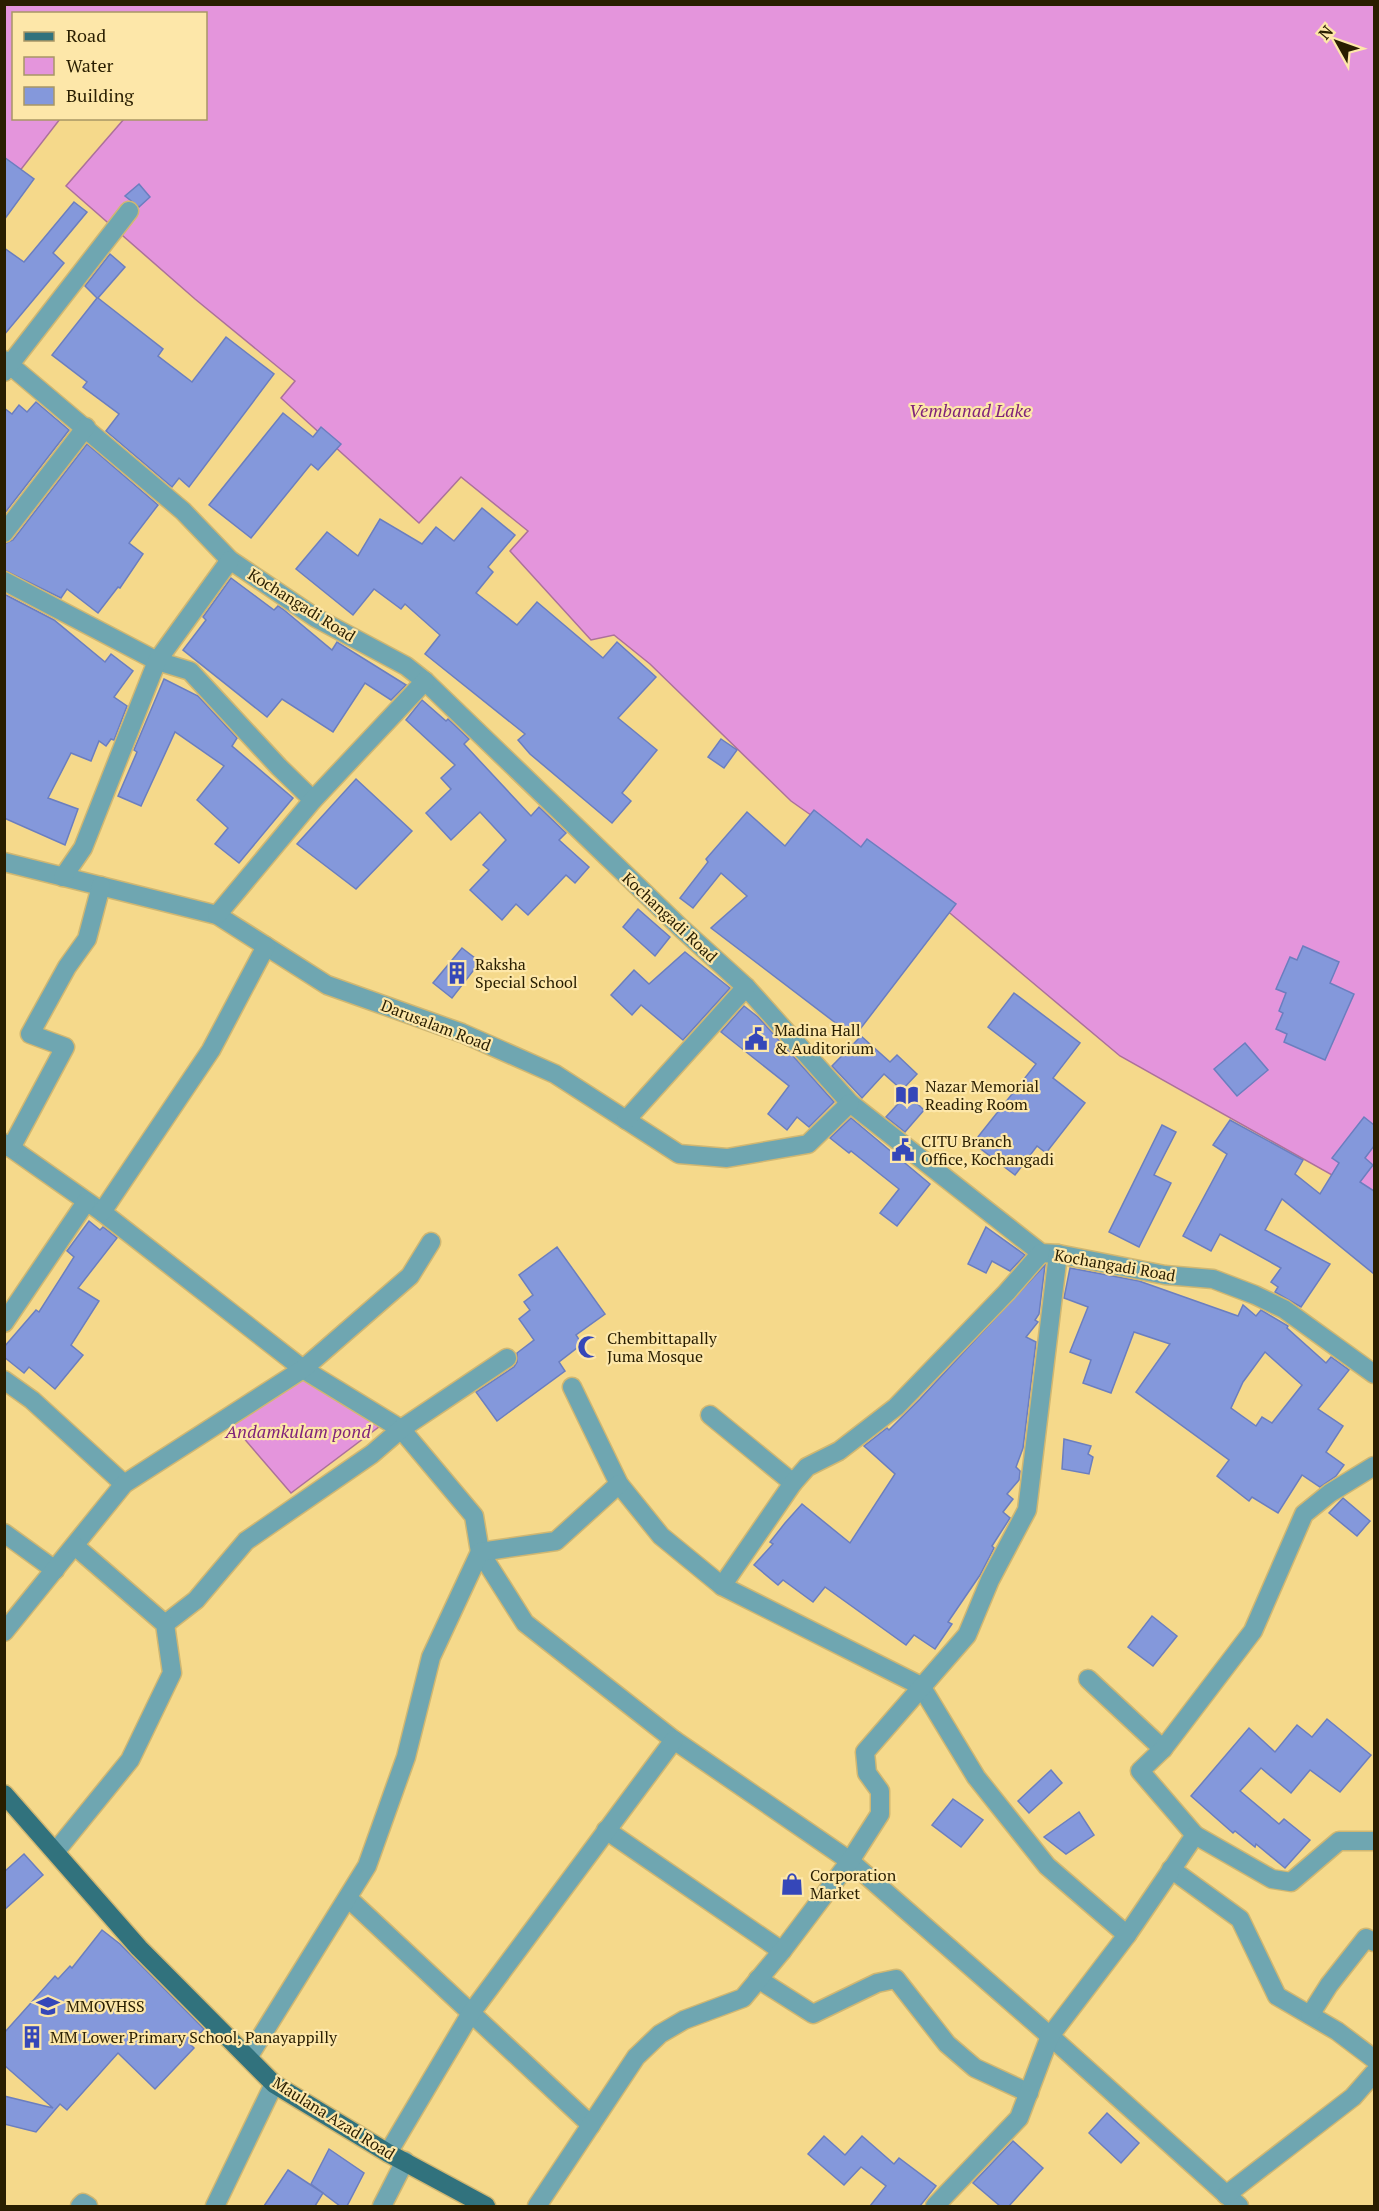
<svg xmlns="http://www.w3.org/2000/svg" width="1379" height="2211" viewBox="0 0 1379 2211" font-family="'PT Serif',serif">
<style>
.water{fill:#e495dc;stroke:#ac719a;stroke-width:1.5}
.building{fill:#8498db;stroke:#6b7ebf;stroke-width:1.5;fill-rule:evenodd}
.lines{fill:none;stroke-linecap:round;stroke-linejoin:round}
.minor-casing{stroke:#d0b772;stroke-width:21}
.major-casing{stroke:#d0b772;stroke-width:21}
.minor{stroke:#6fa6b1;stroke-width:18}
.major{stroke:#31727d;stroke-width:18}
.labels{text-anchor:middle;dominant-baseline:central;stroke-width:4.5;stroke-linejoin:round;paint-order:stroke}
.street-label{font-size:16px;fill:#291e00;stroke:#fde7a9}
.poi-label{font-size:16px;fill:#291e00;stroke:#fde7a9;text-anchor:start}
.water-label{font-size:18px;font-style:italic;fill:#80237a;stroke:#fde7a9}
</style>
<rect width="100%" height="100%" fill="#f5d98b"/>
<g class="water">
<polygon points="5,5 1374,5 1374,1192 1364,1193 1120,1056 951,914 791,801 650,664 614,635 591,640 510,551 528,531 461,477 419,523 281,398 295,381 195,299 66,186 124,119 206,118 206,14 14,14 14,118 60,119 19,172 5,160"/>
<polygon points="302,1375 380,1426 291,1493 229,1421"/>
</g>
<g class="building">
<polygon points="4,157 34,179 4,220"/>
<polygon points="139,184 150,197 139,207 125,196"/>
<polygon points="74,202 87,212 53,253 64,263 4,335 4,248 24,262"/>
<polygon points="110,254 125,267 98,298 163,349 158,356 192,382 226,337 274,374 189,487 179,478 172,487 106,431 119,414 83,387 87,382 52,355 97,298 85,286"/>
<polygon points="36,402 69,430 4,514 4,408 12,414 19,405 27,412"/>
<polygon points="283,413 313,437 321,427 341,444 318,470 311,464 251,538 209,505"/>
<polygon points="87,444 158,505 129,543 143,554 120,588 118,587 98,613 67,589 61,598 4,570 4,544 13,540"/>
<polygon points="482,508 515,535 488,567 493,572 476,593 517,625 537,602 603,658 617,642 656,677 618,718 657,750 622,793 631,801 612,823 530,754 518,740 525,734 425,654 440,635 405,604 401,609 374,589 353,615 296,569 327,532 358,556 380,519 422,544 436,527 454,541"/>
<polygon points="231,578 274,610 278,606 284,610 332,650 337,642 406,685 391,700 365,683 333,732 282,699 267,717 183,650 206,620 203,617"/>
<polygon points="4,594 54,620 105,662 111,654 133,671 114,697 127,706 114,740 111,739 106,746 99,741 91,761 71,753 48,798 78,809 65,845 4,818"/>
<polygon points="164,679 198,696 237,738 232,746 293,798 239,863 215,844 228,828 197,800 224,766 175,732 141,806 118,796 137,752 134,750"/>
<polygon points="422,700 446,721 448,719 469,739 464,744 531,816 539,807 566,833 559,840 589,867 575,883 566,875 528,915 516,904 502,920 470,890 489,870 483,865 506,840 480,812 451,840 426,813 451,789 441,778 455,765 406,720"/>
<polygon points="721,739 737,750 724,768 708,757"/>
<polygon points="356,779 412,831 356,889 297,844"/>
<polygon points="814,810 861,847 867,839 956,904 854,1037 711,928 747,896 721,873 693,908 680,898 708,862 706,859 747,812 785,846"/>
<polygon points="638,909 670,937 655,956 623,927"/>
<polygon points="1303,946 1339,962 1330,983 1354,994 1325,1060 1284,1042 1287,1034 1276,1029 1283,1013 1279,1011 1286,993 1276,989 1290,957 1297,960"/>
<polygon points="462,948 480,962 452,998 433,983"/>
<polygon points="685,952 730,988 683,1040 641,1005 632,1015 611,995 634,970 649,984"/>
<polygon points="1014,993 1080,1043 1053,1078 1085,1103 1046,1153 1037,1146 1015,1175 973,1143 1036,1064 988,1027"/>
<polygon points="744,1006 758,1017 834,1102 809,1127 797,1117 787,1130 768,1114 789,1086 721,1032"/>
<polygon points="861,1036 890,1062 897,1055 917,1074 902,1090 884,1074 862,1098 832,1066"/>
<polygon points="1245,1043 1268,1070 1237,1096 1214,1069"/>
<polygon points="907,1094 924,1110 905,1132 886,1117"/>
<polygon points="1364,1117 1374,1125 1374,1146 1365,1158 1373,1165 1360,1182 1374,1191 1374,1274 1282,1199 1265,1230 1330,1264 1301,1307 1275,1292 1278,1287 1271,1282 1281,1268 1220,1234 1211,1251 1183,1236 1227,1154 1213,1145 1230,1120 1303,1160 1295,1174 1320,1194 1339,1163 1332,1158"/>
<polygon points="851,1118 930,1184 897,1226 880,1213 899,1189 851,1151 849,1153 830,1138"/>
<polygon points="1162,1125 1176,1132 1154,1175 1171,1183 1139,1247 1109,1232"/>
<polygon points="89,1221 100,1230 103,1227 117,1238 78,1288 99,1301 71,1345 83,1355 55,1389 29,1367 24,1373 4,1357 4,1347 36,1310 39,1312 74,1257 67,1251"/>
<polygon points="986,1227 1025,1255 1010,1271 992,1261 986,1273 968,1264"/>
<polygon points="557,1247 605,1314 576,1335 582,1344 559,1362 565,1371 497,1421 476,1392 514,1367 517,1362 517,1353 534,1340 519,1319 530,1310 524,1302 533,1295 519,1275"/>
<polygon points="1045,1265 1039,1314 1035,1320 1038,1322 1026,1337 1036,1342 1023,1448 1016,1467 1020,1471 1019,1480 1007,1494 1013,1499 1003,1512 1010,1518 992,1546 994,1548 980,1575 948,1622 952,1624 935,1649 914,1635 906,1645 825,1587 813,1602 783,1580 778,1585 754,1565 773,1544 770,1542 785,1523 802,1504 850,1543 895,1474 864,1446 887,1428 889,1430 920,1399"/>
<path d="M1070,1268L1139,1281L1238,1316L1243,1305L1256,1316L1261,1310L1288,1326L1287,1328L1326,1363L1331,1357L1349,1370L1318,1409L1343,1426L1326,1452L1344,1465L1336,1476L1320,1487L1302,1475L1278,1513L1252,1497L1249,1501L1217,1476L1229,1460L1136,1392L1170,1344L1134,1332L1111,1393L1083,1383L1091,1360L1070,1352L1088,1307L1064,1298ZM1265,1352L1302,1385L1272,1423L1262,1417L1256,1426L1231,1408L1243,1382Z"/>
<polygon points="1064,1439 1091,1446 1088,1454 1093,1457 1089,1474 1062,1469"/>
<polygon points="1343,1498 1370,1521 1357,1536 1329,1513"/>
<polygon points="1152,1616 1177,1636 1153,1666 1128,1647"/>
<polygon points="1327,1719 1371,1755 1340,1792 1310,1770 1291,1793 1261,1768 1240,1791 1279,1824 1284,1819 1310,1840 1285,1868 1256,1844 1255,1847 1235,1831 1233,1833 1191,1796 1249,1728 1275,1752 1297,1725 1312,1737"/>
<polygon points="1051,1770 1062,1783 1029,1813 1018,1801"/>
<polygon points="953,1799 983,1820 961,1847 932,1825"/>
<polygon points="1079,1812 1094,1835 1066,1854 1044,1837"/>
<polygon points="24,1854 43,1875 4,1910 4,1872"/>
<polygon points="102,1930 120,1944 204,2029 190,2044 194,2048 155,2089 118,2053 67,2110 60,2104 36,2132 4,2124 4,2096 53,2108 4,2065 4,2033 55,1976 58,1979 70,1966 72,1968"/>
<polygon points="1107,2113 1139,2143 1121,2163 1089,2133"/>
<polygon points="824,2136 845,2155 862,2136 894,2164 899,2158 936,2186 920,2206 870,2206 886,2186 861,2167 844,2185 808,2154"/>
<polygon points="1013,2141 1043,2168 1009,2206 1000,2206 973,2183"/>
<polygon points="329,2149 364,2173 347,2206 340,2206 311,2184"/>
<polygon points="288,2170 323,2193 315,2206 264,2206"/>
</g>
<g class="lines">
<g class="minor-casing">
<g id="minor">
<polyline points="4,360 183,511 230,560 316,618 406,666 425,681 682,929 746,987 850,1103 1041,1253 1058,1254 1165,1275 1213,1279 1255,1295 1284,1309 1374,1374"/>
<polyline points="4,372 129,211"/>
<polyline points="4,533 86,427"/>
<polyline points="4,581 157,661 190,671 279,767 313,800"/>
<polyline points="4,862 217,915 327,985 462,1033 555,1074 679,1154 727,1158 808,1144 850,1103"/>
<polyline points="63,877 83,848 157,661 230,560"/>
<polyline points="217,915 313,800 425,681"/>
<polyline points="626,1120 746,987"/>
<polyline points="4,1143 102,1212 303,1369 401,1429 474,1516 480,1552 525,1623 674,1740 850,1861 1050,2036 1239,2206"/>
<polyline points="11,1148 65,1047 30,1034 67,967 87,939 101,886"/>
<polyline points="102,1212 211,1050 266,946"/>
<polyline points="4,1323 86,1202"/>
<polyline points="4,1380 32,1400 124,1484"/>
<polyline points="572,1387 619,1484 661,1536 722,1586 921,1686 976,1777 1047,1866 1127,1935"/>
<polyline points="710,1415 793,1483"/>
<polyline points="4,1533 55,1570"/>
<polyline points="722,1586 793,1483 807,1467 839,1451 896,1407 1007,1292 1041,1253"/>
<polyline points="165,1624 196,1600 246,1541 372,1454 401,1429 507,1358"/>
<polyline points="4,1632 124,1484 303,1369 410,1276 431,1242"/>
<polyline points="1088,1679 1163,1749"/>
<polyline points="606,1830 782,1951"/>
<polyline points="1195,1835 1140,1771 1163,1749 1253,1631 1304,1514 1330,1493 1374,1466"/>
<polyline points="56,1851 130,1760 172,1673 165,1624 75,1546"/>
<polyline points="1171,1869 1240,1919 1277,1996 1337,2031 1374,2059"/>
<polyline points="349,1899 591,2125"/>
<polyline points="758,1979 813,2014 877,1983 896,1979 947,2044 975,2068 1029,2093"/>
<polyline points="1310,2015 1329,1985 1366,1938 1374,1942"/>
<polyline points="249,2056 367,1866 406,1757 431,1657 480,1552 556,1541 619,1484"/>
<polyline points="388,2153 471,2013 674,1740"/>
<polyline points="1226,2195 1353,2097 1374,2073"/>
<polyline points="80,2206 83,2203 88,2206"/>
<polyline points="215,2206 274,2084"/>
<polyline points="382,2206 405,2161"/>
<polyline points="537,2206 636,2057 660,2034 684,2020 743,1998 782,1951 850,1861 880,1814 880,1791 867,1773 865,1752 967,1635 990,1580 1027,1510 1058,1254"/>
<polyline points="935,2206 1019,2118 1050,2036 1127,1935 1195,1835 1272,1879 1291,1882 1339,1841 1374,1841"/>
</g>
</g>
<g class="major-casing">
<polyline id="major" points="4,1794 139,1948 274,2084 388,2153 486,2206"/>
</g>
<use href="#minor" class="minor"/>
<use href="#major" class="major"/>
</g>
<defs>
<g id="building-bare" transform="scale(1.8)"><path d="M-4-6H4V6H1V3H-1V6H-4ZM-2.5-4.3h1.7v1.8h-1.7ZM.8-4.3h1.7v1.8H.8ZM-2.5-1h1.7V.8h-1.7ZM.8-1h1.7V.8H.8Z" fill="#3547b9" stroke="#fde7a9" stroke-width="2.5" paint-order="stroke"/></g>
<g id="civic-bare" transform="scale(1.8)"><path d="M-.6-6.5H3V-4.5H.6V-3L4-1V1h2V6H-6V1h2V-1L-.6-3ZM-1.2 2.5V6h2.4V2.5Z" fill="#3547b9" stroke="#fde7a9" stroke-width="2.5" paint-order="stroke"/></g>
<g id="library-bare" transform="scale(1.8)"><path d="M-6-4Q-3-5.5-.7-3.5V5Q-3 3-6 4ZM6-4Q3-5.5 .7-3.5V5Q3 3 6 4Z" fill="#3547b9" stroke="#fde7a9" stroke-width="2.5" paint-order="stroke"/></g>
<g id="mosque-bare" transform="scale(1.8)"><path d="M3.5-4.9A6 6 0 1 0 3.5 4.9A5 5 0 1 1 3.5-4.9Z" fill="#3547b9" stroke="#fde7a9" stroke-width="2.5" paint-order="stroke"/></g>
<g id="shop-bare" transform="scale(1.8)"><path d="M-5-2.5h2.3a2.7 3.5 0 0 1 5.4 0H5L5.5 6h-11ZM-1.5-2.5h3a1.5 2.3 0 0 0-3 0Z" fill="#3547b9" stroke="#fde7a9" stroke-width="2.5" paint-order="stroke"/></g>
<g id="school-bare" transform="scale(1.8)"><path d="M0-5L7-2L0 1L-7-2ZM-4 1L0 2.5L4 1V4Q0 6-4 4Z" fill="#3547b9" stroke="#fde7a9" stroke-width="2.5" paint-order="stroke"/></g>
</defs>
<g fill-rule="evenodd">
<use href="#building-bare" x="457" y="973"/>
<use href="#civic-bare" x="756" y="1039"/>
<use href="#library-bare" x="907" y="1095"/>
<use href="#civic-bare" x="903" y="1150"/>
<use href="#mosque-bare" x="589" y="1347"/>
<use href="#shop-bare" x="792" y="1884"/>
<use href="#school-bare" x="48" y="2006"/>
<use href="#building-bare" x="32" y="2037"/>
</g>
<g class="labels">
<g class="street-label">
<text transform="translate(302 605) rotate(32)">Kochangadi Road</text>
<text transform="translate(670 917) rotate(43)">Kochangadi Road</text>
<text transform="translate(436 1025) rotate(21)">Darusalam Road</text>
<text transform="translate(1115 1265) rotate(10)">Kochangadi Road</text>
<text transform="translate(334 2118) rotate(32)">Maulana Azad Road</text>
</g>
<g class="poi-label">
<text x="475" y="964">Raksha<tspan x="475" dy="18">Special School</tspan></text>
<text x="774" y="1030">Madina Hall<tspan x="774" dy="18">&amp; Auditorium</tspan></text>
<text x="925" y="1086">Nazar Memorial<tspan x="925" dy="18">Reading Room</tspan></text>
<text x="921" y="1141">CITU Branch<tspan x="921" dy="18">Office, Kochangadi</tspan></text>
<text x="607" y="1338">Chembittapally<tspan x="607" dy="18">Juma Mosque</tspan></text>
<text x="810" y="1875">Corporation<tspan x="810" dy="18">Market</tspan></text>
<text x="66" y="2006">MMOVHSS</text>
<text x="50" y="2037">MM Lower Primary School, Panayappilly</text>
</g>
<g class="water-label">
<text x="970" y="410">Vembanad Lake</text>
<text x="298" y="1431">Andamkulam pond</text>
</g>
</g>
<rect width="1379" height="2211" fill="none" stroke="#291e00" stroke-width="12"/>
<rect x="12" y="12" width="195" height="108" fill="#fde7a9" stroke="#a89765" stroke-width="1.5"/>
<rect x="24" y="32" width="30" height="9" fill="#31727d" stroke="#a89765" stroke-width="1.5"/>
<text x="66" y="42" font-size="18" fill="#291e00">Road</text>
<rect x="24" y="57" width="30" height="18" fill="#e495dc" stroke="#a89765" stroke-width="1.5"/>
<text x="66" y="72" font-size="18" fill="#291e00">Water</text>
<rect x="24" y="87" width="30" height="18" fill="#8498db" stroke="#a89765" stroke-width="1.5"/>
<text x="66" y="102" font-size="18" fill="#291e00">Building</text>
<g transform="translate(1337 42) rotate(310)" stroke="#fde7a9" stroke-width="4.5" paint-order="stroke">
<path d="M0-4.5L10 22L0 15L-10 22Z" fill="#291e00"/>
<text y="-9" font-size="16" font-weight="bold" text-anchor="middle" fill="#291e00">N</text>
</g>
</svg>
